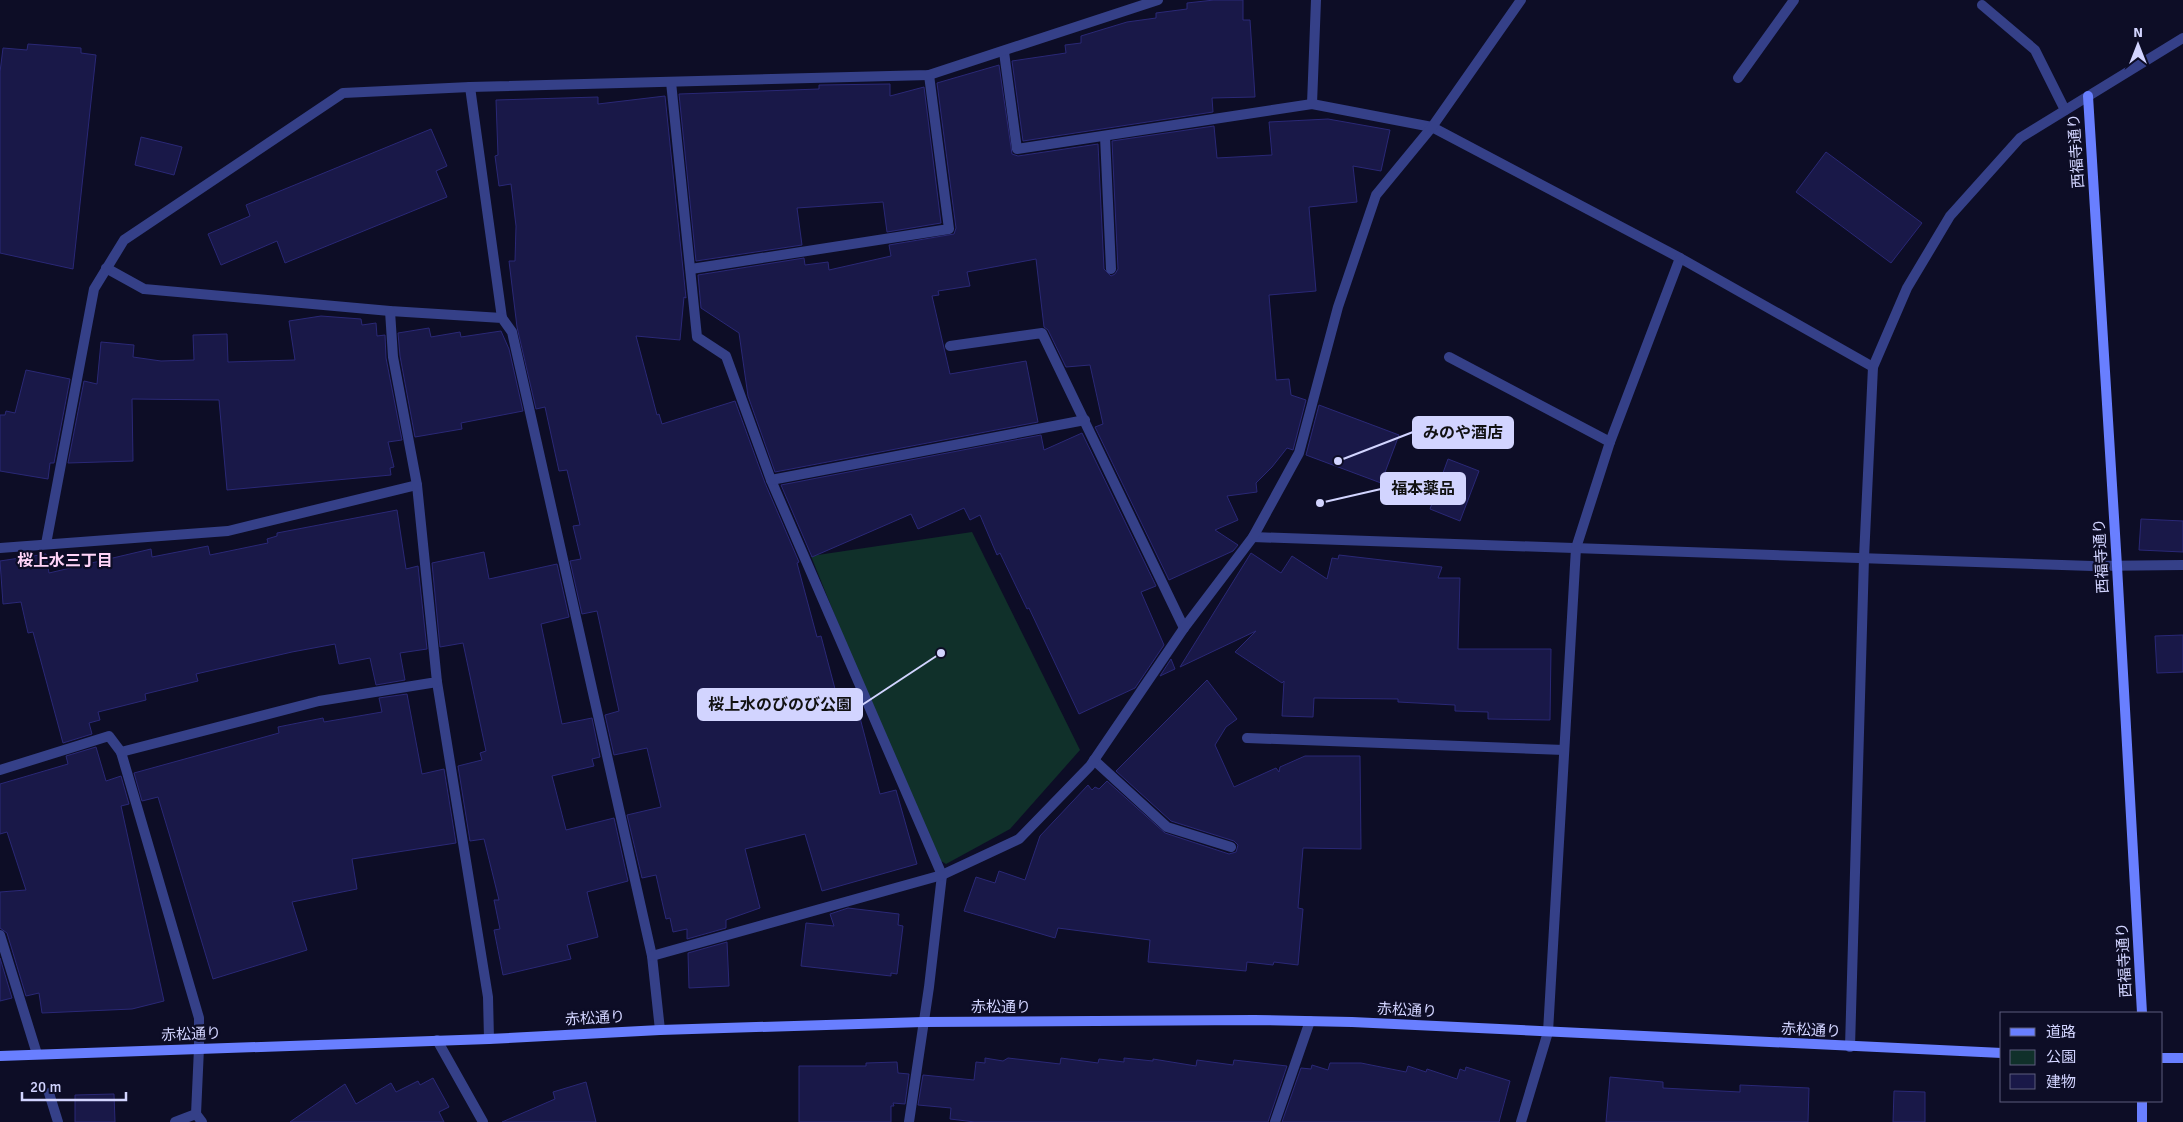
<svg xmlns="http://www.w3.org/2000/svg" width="2183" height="1122" viewBox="0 0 2183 1122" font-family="Signika,'Noto Sans JP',sans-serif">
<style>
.green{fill:#10302a}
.building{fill:#191848;stroke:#2a2876}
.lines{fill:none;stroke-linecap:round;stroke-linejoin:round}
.lane{stroke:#354088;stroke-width:10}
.street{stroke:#354088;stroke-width:10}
.secondary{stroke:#697fff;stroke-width:10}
.labels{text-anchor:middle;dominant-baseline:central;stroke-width:4.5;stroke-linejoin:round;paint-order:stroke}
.street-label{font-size:15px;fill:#d2d4ff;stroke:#0d0d26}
.neighbourhood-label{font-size:16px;font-weight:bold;fill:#ffd4f7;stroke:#0d0d26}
.leader{fill:none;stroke:#d2d4ff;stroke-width:2}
.callout-dot{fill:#d2d4ff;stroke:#0d0d26;stroke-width:2}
.callout{fill:#d2d4ff;stroke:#d2d4ff;stroke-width:2}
.callout-label{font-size:16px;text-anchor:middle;font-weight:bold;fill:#111}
</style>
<rect width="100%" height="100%" fill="#0d0d26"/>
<polygon class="green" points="972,532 1080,750 1010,829 946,864 931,855 811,556"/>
<g class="building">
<polygon points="1214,0 1243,0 1243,20 1250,20 1255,97 1212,98 1213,112 1023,141 1012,61 1066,53 1065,45 1081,43 1081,36 1127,22 1156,18 1156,13 1187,9 1187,3"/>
<polygon points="28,44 81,48 81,53 96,55 73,269 0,253 0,72 3,48 27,50"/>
<polygon points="999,65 1012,154 1018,156 1098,144 1104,269 1111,276 1115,274 1118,269 1112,141 1214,126 1217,158 1272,155 1269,122 1328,119 1390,130 1381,171 1353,166 1357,202 1309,207 1316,291 1269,295 1276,380 1289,379 1291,395 1306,400 1293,450 1287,448 1272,467 1256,483 1257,492 1227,496 1238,520 1215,530 1238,545 1233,551 1169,580 1095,427 1103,424 1090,365 1066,367 1048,330 1044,327 1036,259 967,272 970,286 938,291 939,295 932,296 950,374 1026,361 1038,422 775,472 748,396 739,333 701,308 698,275 804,258 805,265 828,262 829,270 891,256 889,245 954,234 956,228 937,83"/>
<polygon points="890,84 890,96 924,87 941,223 887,232 883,202 797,208 802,245 696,261 679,94 819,89 819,85"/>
<polygon points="665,96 686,298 684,297 680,340 636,336 657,415 659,414 662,424 735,401 765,483 799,562 797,563 817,637 821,636 843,719 859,714 880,794 896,790 917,864 822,891 805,834 745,849 760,908 726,920 726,928 687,939 687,929 673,932 670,918 666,919 656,875 642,878 627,815 661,807 647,748 614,755 605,715 619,711 597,611 582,614 570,561 581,559 573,526 580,525 567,470 559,471 545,407 536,409 517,327 509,261 515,261 516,226 511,184 499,186 495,156 498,155 496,100 598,97 598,104"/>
<polygon points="431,129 447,166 436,171 447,197 285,263 277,241 221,265 208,234 250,216 246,205"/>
<polygon points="141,137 182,147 174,175 135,165"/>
<polygon points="1826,152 1922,223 1891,263 1796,192"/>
<polygon points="321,316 361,319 362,325 376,323 377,336 385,335 386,358 402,440 388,442 394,467 390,468 391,475 227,490 219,400 132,399 133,461 68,463 84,381 97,384 101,342 134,345 133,357 161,361 194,360 193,335 227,334 228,362 295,360 289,321"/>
<polygon points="429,328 431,337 460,332 461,337 501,331 509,349 523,411 461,423 462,429 415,437 400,356 398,333"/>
<polygon points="26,370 70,379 54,463 50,463 48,479 0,471 0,415 5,415 6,411 15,413"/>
<polygon points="1319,405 1399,435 1381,483 1306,455"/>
<polygon points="1082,433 1156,586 1141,592 1164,645 1135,688 1079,714 1029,608 1027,609 1000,553 997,555 980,515 970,520 964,508 918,529 911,514 812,557 781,485 1041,435 1044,450"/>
<polygon points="1448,459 1479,471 1460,521 1430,509"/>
<polygon points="397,510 406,569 418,566 427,649 400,653 405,680 376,685 370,658 339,664 335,644 292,652 196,674 198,681 145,694 146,700 98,712 100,720 89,723 92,734 63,743 33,632 28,633 21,602 3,604 0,561 46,554 49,573 151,549 152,557 208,546 210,555 268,543 267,539 277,536 277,533"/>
<polygon points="2141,519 2183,521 2183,552 2139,550"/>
<polygon points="484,552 489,579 557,564 569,617 541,624 562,724 592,718 600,757 592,759 594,766 552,776 566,830 614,818 628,881 587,892 598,937 567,945 571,959 503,975 494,930 500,929 494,900 499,900 484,839 470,841 458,766 482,760 480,753 486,751 463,643 440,647 432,563"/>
<polygon points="1251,553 1281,573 1292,556 1327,579 1332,558 1338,559 1339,555 1442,567 1438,578 1460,578 1458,649 1551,649 1550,720 1488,719 1488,712 1455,711 1455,705 1398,702 1398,699 1314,698 1313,717 1282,716 1284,681 1282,683 1235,652 1256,631 1180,667"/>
<polygon points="2183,635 2183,672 2157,673 2155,636"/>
<polygon points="1171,659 1175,669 1160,676"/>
<polygon points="1207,680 1237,719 1226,727 1215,745 1234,787 1276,768 1279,772 1280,767 1305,756 1360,756 1361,849 1303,848 1298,908 1303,909 1298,965 1274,962 1273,965 1247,962 1246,971 1148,962 1150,940 1058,928 1055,938 964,911 976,877 995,883 999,871 1025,880 1040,836 1088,785 1092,790 1095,787 1099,789 1107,781 1165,833 1229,854 1236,852 1238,845 1234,841 1171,821 1116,771"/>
<polygon points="407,694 422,774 444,769 456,843 352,859 357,889 292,902 307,950 213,979 158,797 142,801 134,773 279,733 278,727 323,718 324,722 382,712 379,698"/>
<polygon points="96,747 106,781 121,776 129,804 121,806 164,1001 132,1009 42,1013 39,993 26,996 7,933 0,928 0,892 26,890 7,832 0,834 0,784 68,764 66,756"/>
<polygon points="848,908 899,914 898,925 903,926 897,974 891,973 891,976 801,966 806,923 834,926 830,914"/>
<polygon points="727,942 729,986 689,988 688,953"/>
<polygon points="0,958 12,998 0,1001"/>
<polygon points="985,1058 1003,1061 1008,1058 1060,1064 1061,1058 1098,1063 1099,1059 1124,1062 1124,1058 1153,1061 1153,1059 1196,1066 1197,1060 1233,1065 1234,1060 1287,1066 1268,1122 975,1122 950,1119 951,1108 918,1105 923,1075 974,1080 976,1062 985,1063"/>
<polygon points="897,1062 898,1073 909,1074 905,1104 893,1103 894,1106 891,1106 891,1122 799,1122 799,1066 866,1066 866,1063"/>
<polygon points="1330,1063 1361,1063 1406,1072 1408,1066 1426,1072 1427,1069 1457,1079 1460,1069 1465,1071 1466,1067 1510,1081 1499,1122 1282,1122 1301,1068 1311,1069 1312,1065 1328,1070"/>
<polygon points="1610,1077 1663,1082 1663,1088 1740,1092 1740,1085 1809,1088 1808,1122 1606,1122"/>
<polygon points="433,1078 449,1107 439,1112 444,1122 290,1122 345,1084 356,1104 391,1083 396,1092 418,1081 420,1085"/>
<polygon points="586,1082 596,1122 502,1122 555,1099 553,1092"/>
<polygon points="1894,1091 1925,1092 1925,1122 1893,1122"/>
<polygon points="114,1094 115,1122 75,1122 75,1095"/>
</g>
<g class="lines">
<g class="lane">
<polyline points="1982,5 2035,50 2065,110"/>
<polyline points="1738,78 1794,0"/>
<polyline points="1312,104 1316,0"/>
<polyline points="1105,136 1111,269"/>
<polyline points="691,269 949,229 929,75"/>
<polyline points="1449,357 1610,442"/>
<polyline points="121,752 199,1018 199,1048"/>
<polyline points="1094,760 1167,827 1231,847"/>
<polyline points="49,1093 58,1122"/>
<polyline points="196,1114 202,1122"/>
</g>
<g class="street">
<polyline points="1004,52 1017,149 1312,104 1432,127 1680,258 1873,367"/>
<polyline points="671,82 697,337 726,356 771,480 942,875 929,987 909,1122"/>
<polyline points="470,87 502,318"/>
<polyline points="106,268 144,289 390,311 502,318 512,332 652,956 660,1030"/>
<polyline points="950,346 1042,333 1184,628"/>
<polyline points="771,480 1085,420"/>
<polyline points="1253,537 2092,566 2183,565"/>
<polyline points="46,544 94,289 124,240 343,93 470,87 929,75 1158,0"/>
<polyline points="0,548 228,531 417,485"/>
<polyline points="437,682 488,997 489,1039"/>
<polyline points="1247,738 1564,750"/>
<polyline points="0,770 109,736 121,752 319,701 437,682 417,485 393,357 390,311"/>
<polyline points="0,935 37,1054"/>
<polyline points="652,956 942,875 1019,839 1090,766 1184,628 1253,537 1299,453 1338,307 1376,195 1432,127 1521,0"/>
<polyline points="437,1040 483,1122"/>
<polyline points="1850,1047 1864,558 1873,367 1907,288 1950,216 2020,138 2183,38"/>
<polyline points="175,1122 196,1114 199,1048"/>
<polyline points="1275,1122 1310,1021"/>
<polyline points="1521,1122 1548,1032 1576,548 1610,442 1680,258"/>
</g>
<g class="secondary">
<polyline points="2088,96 2117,566 2142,1013"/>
<polyline points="0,1056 489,1039 660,1030 923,1022 1254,1020 1352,1022 2002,1053"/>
<polyline points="2162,1058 2183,1058"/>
<polyline points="2142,1101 2142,1122"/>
</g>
</g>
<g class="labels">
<g class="street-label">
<text transform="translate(2076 151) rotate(-94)">西福寺通り</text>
<text transform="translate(2101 556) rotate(-93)">西福寺通り</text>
<text transform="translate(2124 960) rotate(-93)">西福寺通り</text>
<text x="1001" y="1007">赤松通り</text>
<text transform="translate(1407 1010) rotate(3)">赤松通り</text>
<text transform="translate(595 1018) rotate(-3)">赤松通り</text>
<text transform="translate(1811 1030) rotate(3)">赤松通り</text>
<text transform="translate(191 1034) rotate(-2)">赤松通り</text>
</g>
<g class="neighbourhood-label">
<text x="65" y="561">桜上水三丁目</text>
</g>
</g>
<path class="leader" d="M1338 461L1413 432M1320 503L1381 489M941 653L862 705"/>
<g class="callout-dot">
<circle cx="1338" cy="461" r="5"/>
<circle cx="1320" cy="503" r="5"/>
<circle cx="941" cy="653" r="5"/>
</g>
<g class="callout">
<rect x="1413" y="417" width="100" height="31" rx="5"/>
<rect x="1381" y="473" width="84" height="31" rx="5"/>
<rect x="698" y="689" width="164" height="31" rx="5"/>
</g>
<g class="callout-label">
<text x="1463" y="438">みのや酒店</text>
<text x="1423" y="494">福本薬品</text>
<text x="780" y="710">桜上水のびのび公園</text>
</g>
<rect x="2000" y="1012" width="162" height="90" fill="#0d0d26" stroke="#5c5d7d"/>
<rect x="2010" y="1028" width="25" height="8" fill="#697fff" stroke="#5c5d7d"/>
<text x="2046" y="1037" font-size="15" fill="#d2d4ff">道路</text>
<rect x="2010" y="1050" width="25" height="15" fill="#10302a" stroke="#5c5d7d"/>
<text x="2046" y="1062" font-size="15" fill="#d2d4ff">公園</text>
<rect x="2010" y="1074" width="25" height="15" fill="#191848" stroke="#5c5d7d"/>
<text x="2046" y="1087" font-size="15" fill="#d2d4ff">建物</text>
<g transform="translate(2138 45)" stroke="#0d0d26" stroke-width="4" paint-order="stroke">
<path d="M0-4L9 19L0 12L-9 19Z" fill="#d2d4ff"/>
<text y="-8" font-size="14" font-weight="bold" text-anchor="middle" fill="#d2d4ff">N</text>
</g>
<path d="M22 1092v8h104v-8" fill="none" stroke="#d2d4ff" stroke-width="2.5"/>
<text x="30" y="1092" font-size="15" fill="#d2d4ff" stroke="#0d0d26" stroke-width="4" paint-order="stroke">20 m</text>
</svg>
